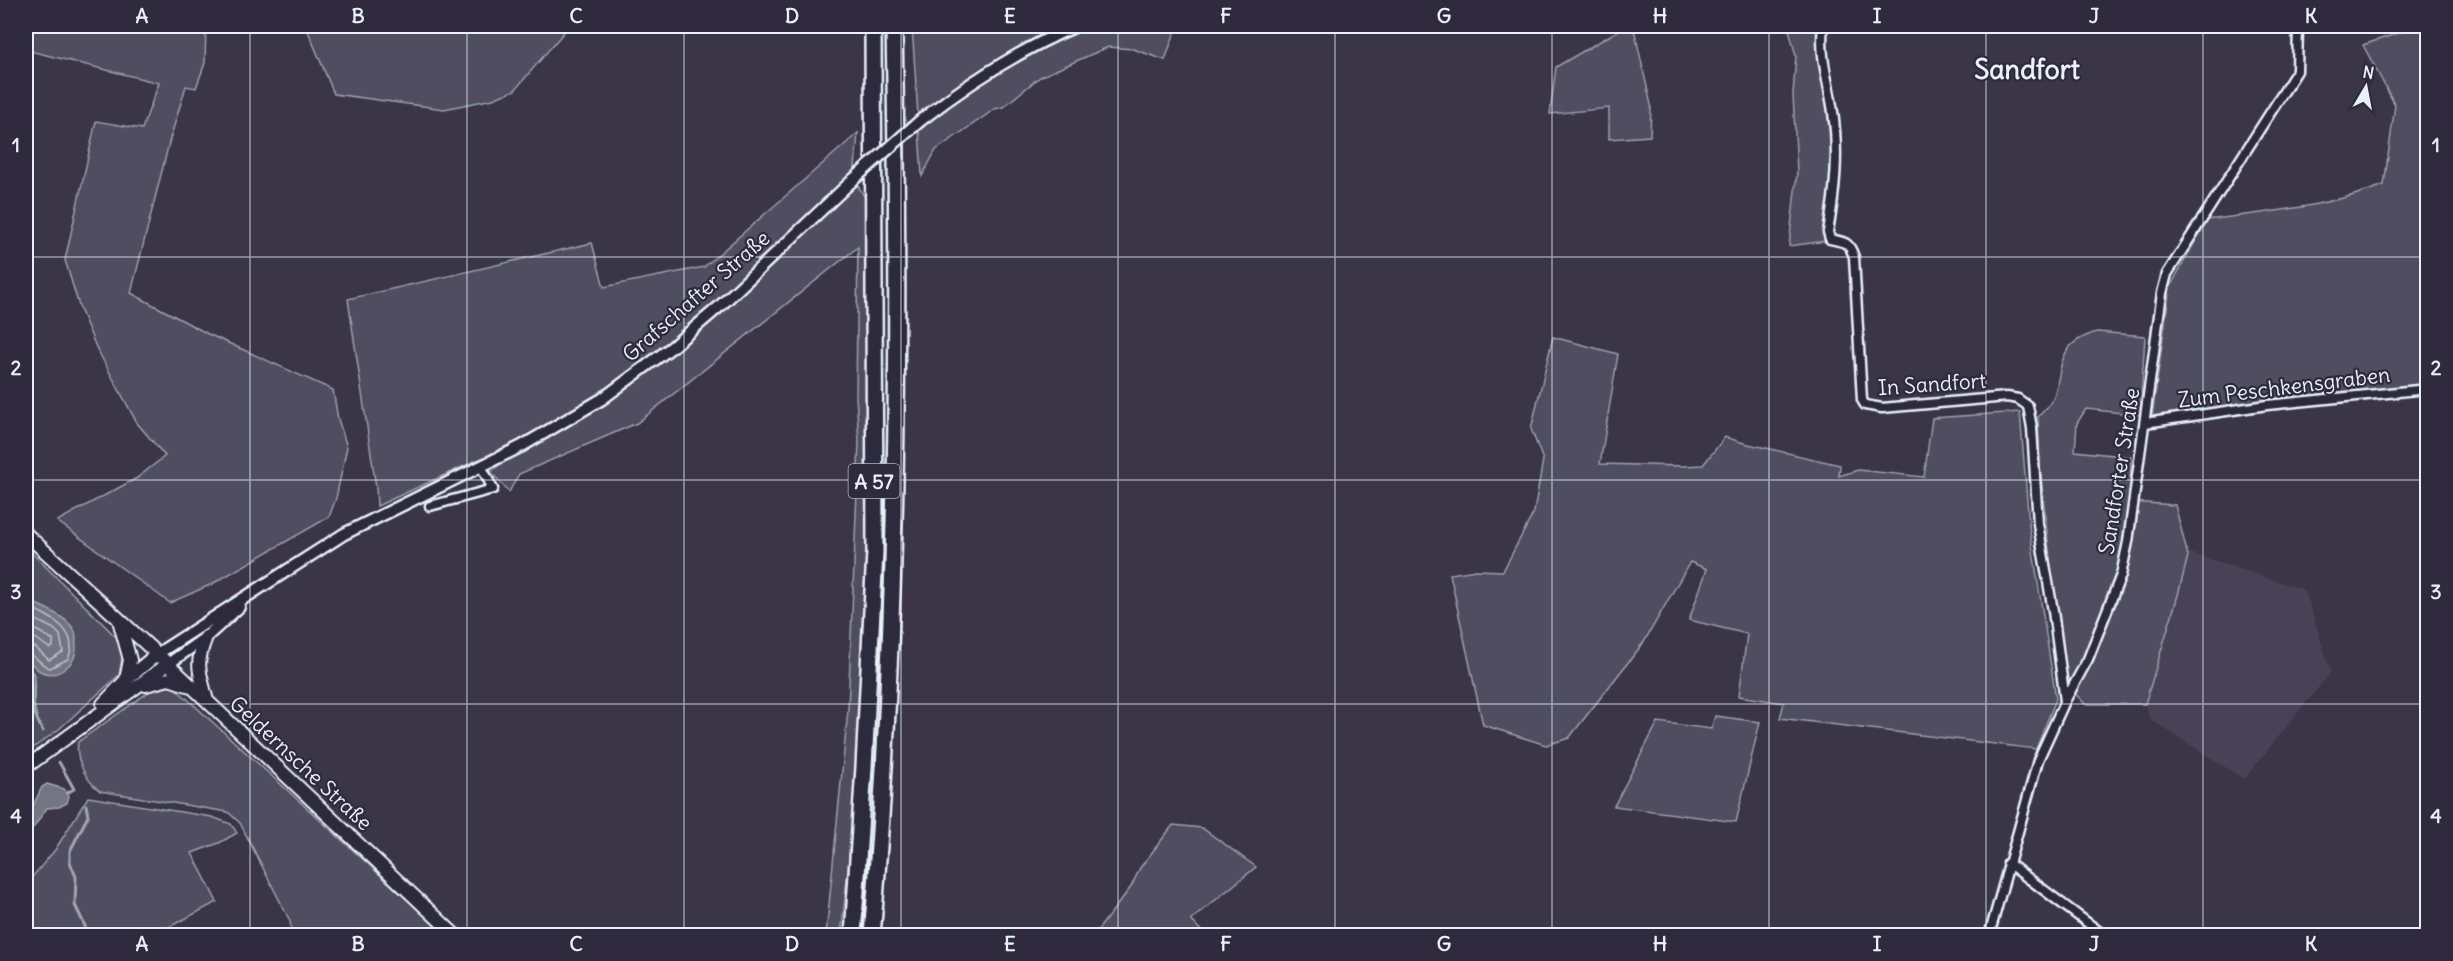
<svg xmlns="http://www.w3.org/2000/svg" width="2453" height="961" font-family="Delius,sans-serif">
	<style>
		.built { fill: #464354 }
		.green { fill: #504e5f; stroke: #9ca0ac; stroke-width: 1.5 }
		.water { fill: #737482; stroke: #a2a6b1; stroke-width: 1.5 }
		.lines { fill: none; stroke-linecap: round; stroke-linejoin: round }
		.shore { stroke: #b9bfc9; stroke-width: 1.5 }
		.stream { stroke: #a2a6b1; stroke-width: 3 }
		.minor-casing { stroke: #e8f1f8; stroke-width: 13 }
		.tertiary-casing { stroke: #e8f1f8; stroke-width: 15 }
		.secondary-casing { stroke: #e8f1f8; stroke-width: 16 }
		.motorway-casing { stroke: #e8f1f8; stroke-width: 20 }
		.minor { stroke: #2f2a3d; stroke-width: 8 }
		.tertiary { stroke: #2f2a3d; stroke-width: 10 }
		.secondary { stroke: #2f2a3d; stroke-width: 12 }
		.motorway { stroke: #2f2a3d; stroke-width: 15 }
		.tertiary-bridge-casing { stroke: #e8f1f8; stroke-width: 15; stroke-linecap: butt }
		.tertiary-bridge { stroke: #2f2a3d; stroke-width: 10 }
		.grid { fill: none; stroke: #e8f1f8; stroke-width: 1.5; stroke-opacity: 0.55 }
		.labels { text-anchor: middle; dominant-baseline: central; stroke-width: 4.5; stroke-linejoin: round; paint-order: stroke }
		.shield { fill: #2f2a3d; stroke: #b0b5c0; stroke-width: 1.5 }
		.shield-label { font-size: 20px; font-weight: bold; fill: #e8f1f8 }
		.street-label { font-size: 21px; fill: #e8f1f8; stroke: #2f2a3d }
		.district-label { font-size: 27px; font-weight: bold; fill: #e8f1f8; stroke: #2f2a3d }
		.neatline { fill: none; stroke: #e8f1f8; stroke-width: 2 }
		.grid-label { font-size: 20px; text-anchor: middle; font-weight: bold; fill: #e8f1f8 }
	</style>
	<rect width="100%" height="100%" fill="#3a3648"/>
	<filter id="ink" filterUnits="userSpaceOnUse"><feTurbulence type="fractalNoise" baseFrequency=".0167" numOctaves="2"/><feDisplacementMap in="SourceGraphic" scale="12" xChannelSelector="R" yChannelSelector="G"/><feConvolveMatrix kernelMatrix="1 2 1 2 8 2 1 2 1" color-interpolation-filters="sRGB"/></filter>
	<g filter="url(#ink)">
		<path class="built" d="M2187,552L2305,590L2331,672L2244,779L2151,720L2145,704L2178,595Z"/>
		<path class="green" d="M26,26H206L205,63L196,88L186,86L170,139L131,293L208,334L333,390L338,419L347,447L336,498L329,517L212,584L170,603L57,521L137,478L165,456L137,423L96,347L80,309L65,260L96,121L142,129L159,83L26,50Z
			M306,26H443L451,28L462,26H569L515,90L493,99L444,109L334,94Z
			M912,26H1177L1165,60L1133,49L1108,47L1040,77L1003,107L995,109L936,150L922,176Z
			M1626,26H1630L1635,33L1651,105L1650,136L1609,139V108L1550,114L1556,67Z
			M1788,26H1819C1814,70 1833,114 1833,158C1834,169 1834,180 1832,191C1830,207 1824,224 1826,241L1789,246L1797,172L1793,94L1796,56Z
			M2419,26H2427V385L2152,417L2170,287L2207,220C2266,212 2328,207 2384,185L2395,105L2363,45Z
			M858,133L854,179L873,211L877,390L866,549L859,766L841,935H826L848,710L859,441L856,396L858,247L637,423L519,474L509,492L491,472L520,447L477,460L377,506L376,487L348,299L592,243L604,287L704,267Z
			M2097,332L2145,336L2140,415L2086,409L2077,423L2075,451L2131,457L2130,502L2175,505L2188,556L2178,595L2145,704H2085L2068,686L2061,662L2040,467L2038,417C2044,410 2053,403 2055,394C2063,361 2059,343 2097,332Z
			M1553,337L1618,354L1600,464L1684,466L1703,465L1725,437L1744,443L1840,465L1839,476L1858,470L1924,477L1932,418L2020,412L2029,525L2056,699L2036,749L1780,718L1784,703L1739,696L1747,634L1689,620L1707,569L1690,562L1644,642L1569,738L1546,745L1483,725L1450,574L1476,570L1503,571L1534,512L1543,460L1531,429Z
			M26,547L117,638L122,656L119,675L58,730L26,753Z
			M160,684L173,686L446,935H292L290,921L240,823L228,812L100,791C86,780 75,761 78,742Z
			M1715,716L1760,722L1736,822L1614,806L1658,722L1711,729Z
			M88,797L212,817L231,824L237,833L219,843L192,853L217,902L154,935H26V880L28,882L55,850Z
			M1173,825L1202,828L1256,867L1191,920L1205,935H1094L1131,887L1140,868Z"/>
		<path class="water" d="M26,600C39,605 70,618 75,632C77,636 75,642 76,646C77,663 59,679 42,672C35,669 30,662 26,656Z
			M47,784L64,789L69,796L67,803L59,807L47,808L34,827L26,830V810L32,808L42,787Z"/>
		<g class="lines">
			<path class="shore" d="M26,606C48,615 81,630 68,659L50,668C40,665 35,654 26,653
				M26,615L54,629L60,635L63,652L49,660L35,647L26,645
				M26,624L53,640V647L49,648L37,639L26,636"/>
			<path class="stream" d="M26,667L34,675C34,699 30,710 43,731
				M26,702L33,715
				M59,762L74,789L67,793
				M86,936L85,926L75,905L76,877L70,862V851L88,816L86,805"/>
			<defs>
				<path id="minor" d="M1823,26C1819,56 1829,83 1833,112C1839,153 1835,192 1828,232L1830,239C1845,242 1849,242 1854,257L1862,400L1865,405L1882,408L2007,397L2018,399L2028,406L2032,428L2038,524L2053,611L2065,701
					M2145,423L2267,405L2428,389
					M430,506L493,489L481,466
					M2008,863L2105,936
					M1989,936L2038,760L2065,701L2088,659L2121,575L2128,542L2162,293L2167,274L2297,71L2298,26"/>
				<path id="tertiary" d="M921,120C970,82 1019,50 1076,26
					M157,654L344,534L522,446L602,399L672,347L720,306L854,179
					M168,664L206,637L239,607"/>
				<path id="secondary" d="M26,534L168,664L456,936
					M119,620L130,660L126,680
					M206,637C194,667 200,671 207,701
					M146,685L169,679L187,685
					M103,704L126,680L157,654
					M26,767L168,664"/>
				<path id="motorway" d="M853,936L864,767L875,552L873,26
					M872,936C898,633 900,329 894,26"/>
			</defs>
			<use href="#minor" class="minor-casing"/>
			<use href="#tertiary" class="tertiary-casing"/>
			<use href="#secondary" class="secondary-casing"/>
			<use href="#motorway" class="motorway-casing"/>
			<use href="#minor" class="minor"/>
			<use href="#tertiary" class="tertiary"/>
			<use href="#secondary" class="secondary"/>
			<use href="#motorway" class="motorway"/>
			<defs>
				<path id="tertiary-bridge" d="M854,179L921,120"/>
			</defs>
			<use href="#tertiary-bridge" class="tertiary-bridge-casing"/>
			<use href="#tertiary-bridge" class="tertiary-bridge"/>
		</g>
	</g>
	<path class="grid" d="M250,26V936M467,26V936M684,26V936M901,26V936M1118,26V936M1335,26V936M1552,26V936M1769,26V936M1986,26V936M2203,26V936M26,257H2428M26,480H2428M26,704H2428"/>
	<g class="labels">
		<rect class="shield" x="848.5" y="464" width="51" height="34" rx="4.5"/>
		<g class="shield-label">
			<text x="874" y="481">A 57</text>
		</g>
		<g class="street-label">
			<text transform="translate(696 296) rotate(-41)">Grafschafter Straße</text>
			<text transform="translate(1932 384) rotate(-4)">In Sandfort</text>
			<text transform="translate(2284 387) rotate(-7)">Zum Peschkensgraben</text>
			<text transform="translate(2119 471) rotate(-81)">Sandforter Straße</text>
			<text transform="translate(301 763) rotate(43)">Geldernsche Straße</text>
		</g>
		<g class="district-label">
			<text x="2027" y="69">Sandfort</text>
		</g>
	</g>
	<rect width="2453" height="961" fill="none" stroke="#2f2a3d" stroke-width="66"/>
	<g transform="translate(2366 87) rotate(10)" stroke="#2f2a3d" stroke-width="4.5" paint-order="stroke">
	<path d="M0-4.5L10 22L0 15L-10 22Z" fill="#e8f1f8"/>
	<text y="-9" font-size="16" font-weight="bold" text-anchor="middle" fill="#e8f1f8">N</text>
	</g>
	<rect x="33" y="33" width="2387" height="895" class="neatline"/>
	<g class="grid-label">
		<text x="142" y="23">A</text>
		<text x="358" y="23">B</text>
		<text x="576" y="23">C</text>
		<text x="792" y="23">D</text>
		<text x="1010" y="23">E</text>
		<text x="1226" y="23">F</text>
		<text x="1444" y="23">G</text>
		<text x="1660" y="23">H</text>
		<text x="1877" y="23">I</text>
		<text x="2094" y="23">J</text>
		<text x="2311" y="23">K</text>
		<text x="16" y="152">1</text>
		<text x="2436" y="152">1</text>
		<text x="16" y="375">2</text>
		<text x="2436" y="375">2</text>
		<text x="16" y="599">3</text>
		<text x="2436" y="599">3</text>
		<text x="16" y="823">4</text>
		<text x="2436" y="823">4</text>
		<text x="142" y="951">A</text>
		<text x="358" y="951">B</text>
		<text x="576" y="951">C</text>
		<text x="792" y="951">D</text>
		<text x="1010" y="951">E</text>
		<text x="1226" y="951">F</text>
		<text x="1444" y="951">G</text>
		<text x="1660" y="951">H</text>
		<text x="1877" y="951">I</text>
		<text x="2094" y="951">J</text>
		<text x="2311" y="951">K</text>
	</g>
</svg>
